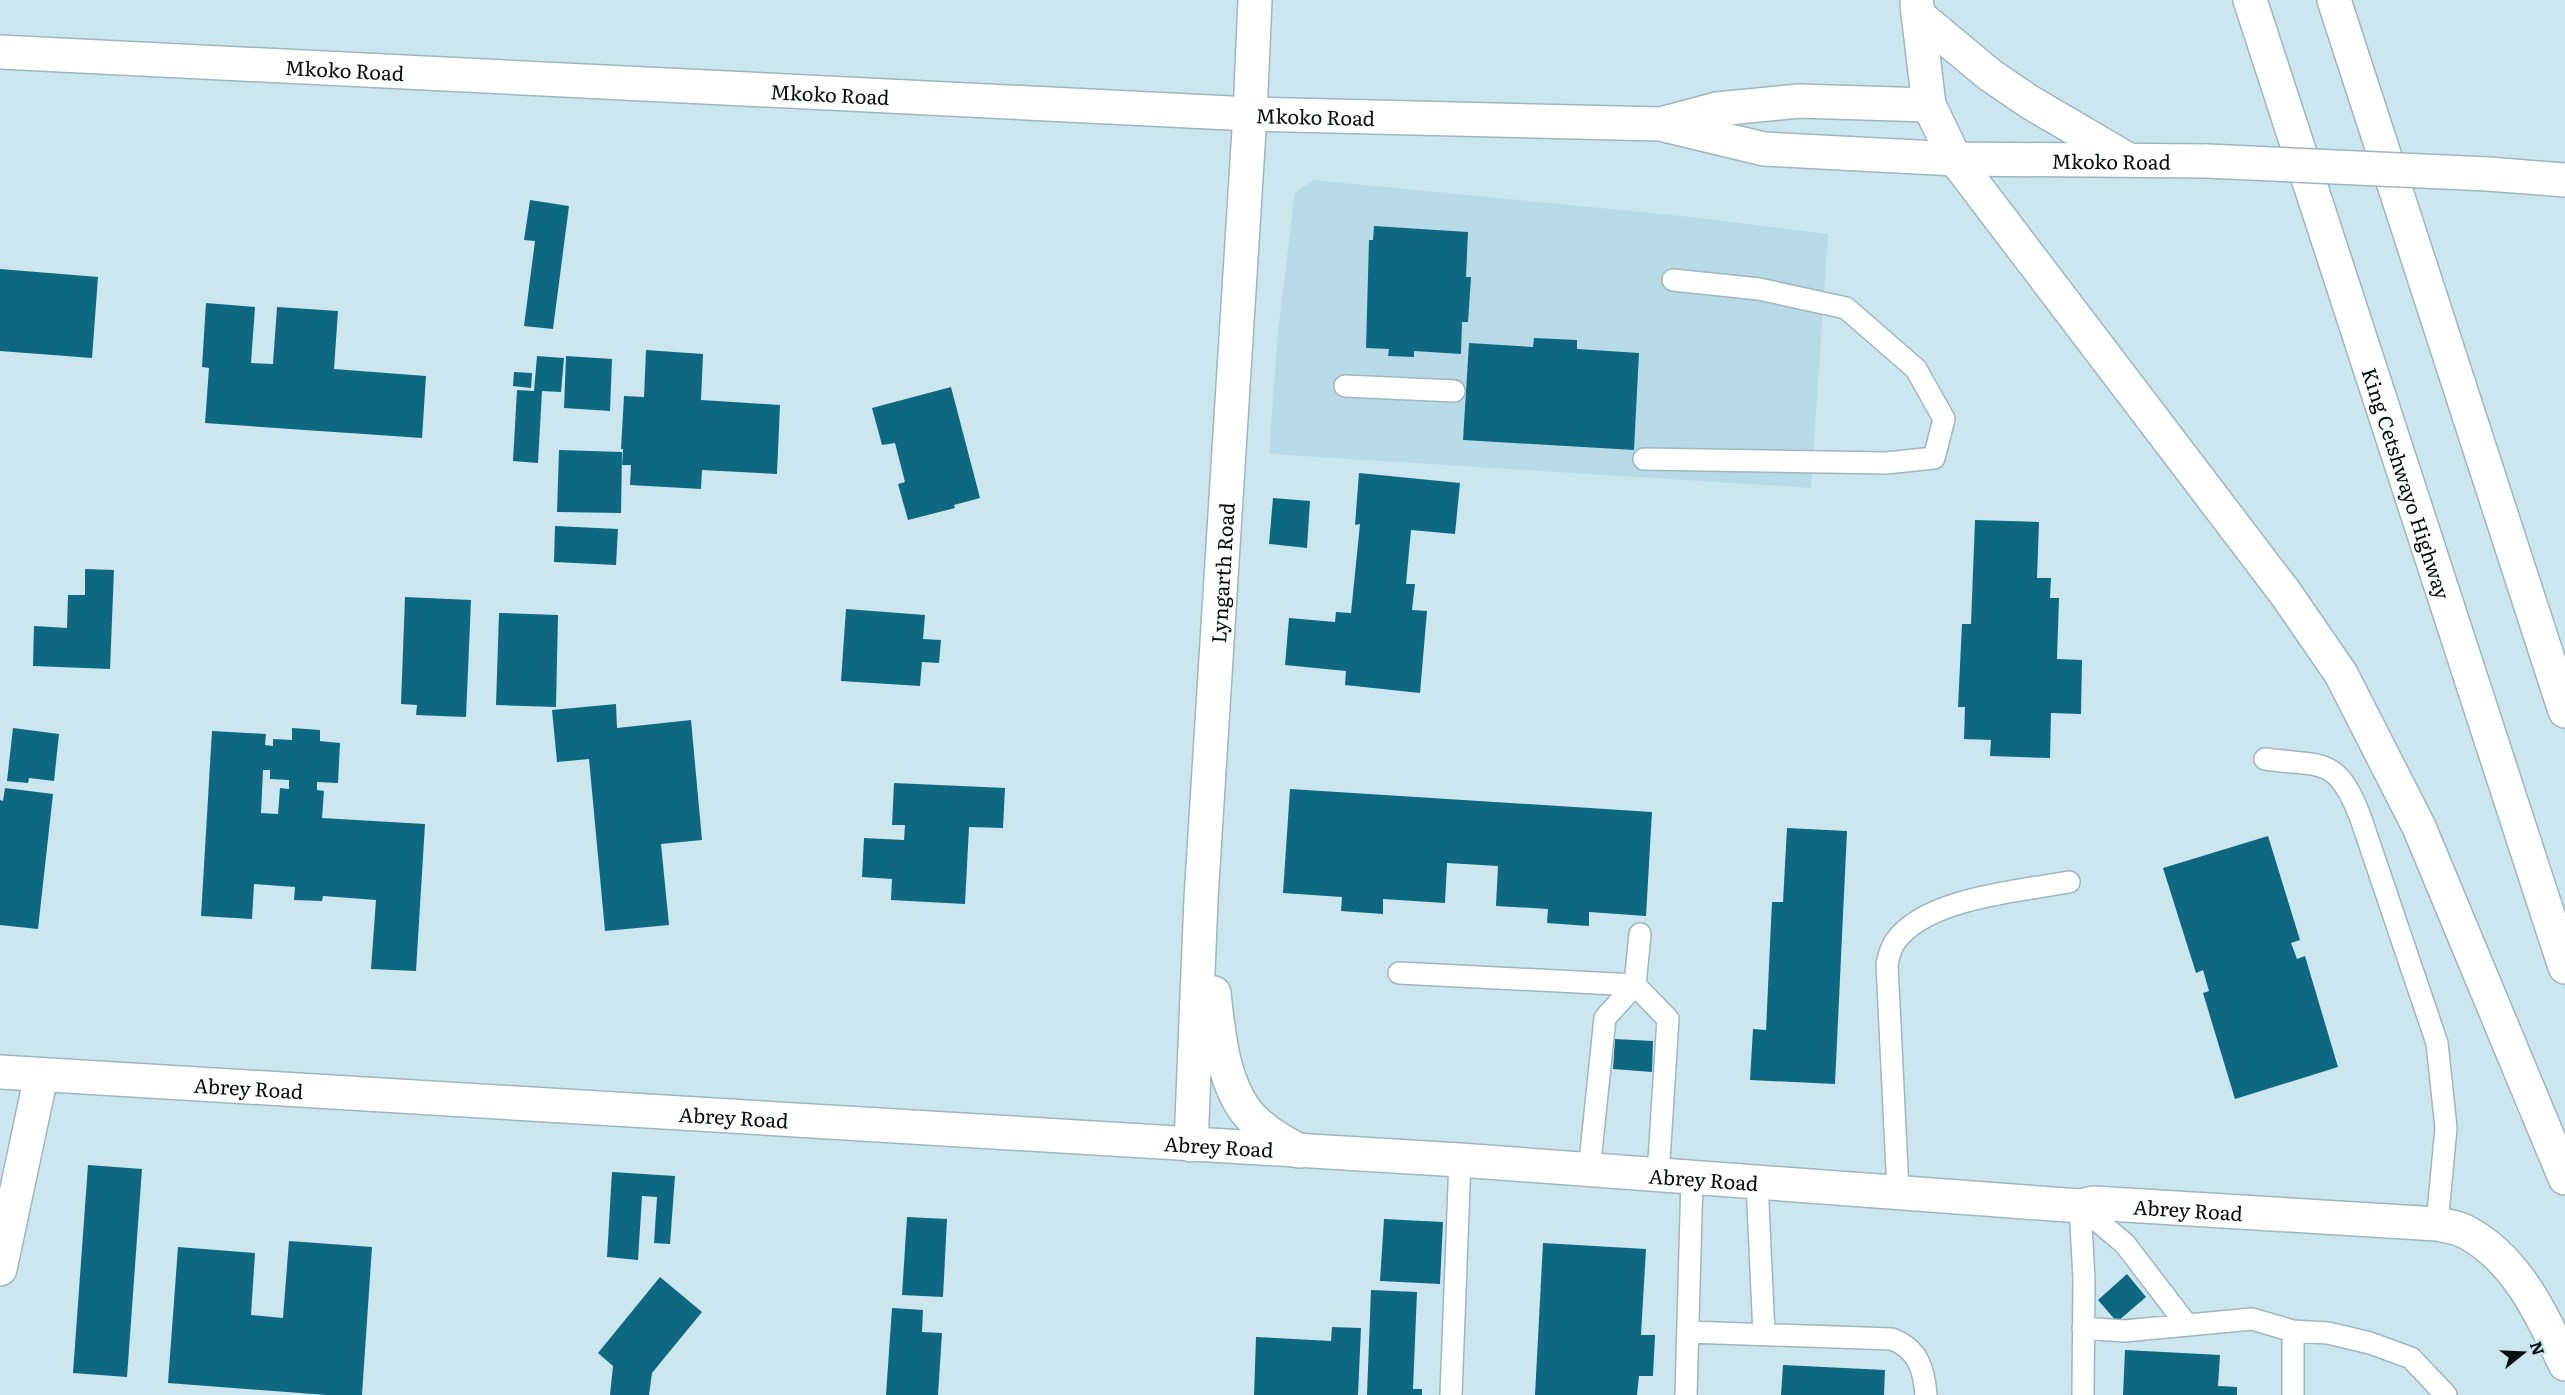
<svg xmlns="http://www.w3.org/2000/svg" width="2565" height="1395" font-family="Literata,serif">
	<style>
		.built { fill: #b8dae7 }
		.building { fill: #0e6881; fill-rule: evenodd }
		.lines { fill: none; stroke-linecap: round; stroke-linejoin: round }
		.lane-casing { stroke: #9eb6c0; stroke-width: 24 }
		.street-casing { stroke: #9eb6c0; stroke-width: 36 }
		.highway-casing { stroke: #9eb6c0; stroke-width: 36 }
		.lane { stroke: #fff; stroke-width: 21 }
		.street { stroke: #fff; stroke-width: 33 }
		.highway { stroke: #fff; stroke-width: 33 }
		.street-bridge-casing { stroke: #9eb6c0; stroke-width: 36; stroke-linecap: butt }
		.street-bridge { stroke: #fff; stroke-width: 33 }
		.labels { text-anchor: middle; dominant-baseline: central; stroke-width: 4.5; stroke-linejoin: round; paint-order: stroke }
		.street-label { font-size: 20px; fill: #050e11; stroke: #cce6ef }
	</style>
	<rect width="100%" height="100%" fill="#cce6ef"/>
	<path class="built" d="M1314,180L1692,217L1828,234L1811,488L1269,454L1278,331L1295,192Z"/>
	<path class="building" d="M530,200L569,206L553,329L524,326L535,241L524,240Z
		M1374,226L1468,232L1466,277H1471L1468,322H1462L1461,354L1414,351V357L1388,356L1389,349L1366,348L1369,240H1373Z
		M0,269L98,277L92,358L0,351Z
		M206,303L255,307L251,363L273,364L277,307L338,311L334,369L426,376L422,438L205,423L209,368L202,367Z
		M1534,338L1577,340V349L1639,353L1634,450L1463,440L1469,343L1533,347Z
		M646,350L703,354L701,400L780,405L777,474L702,470L701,489L630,485L631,465H622L623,449H621L624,396L644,397Z
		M537,356L564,358L561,392L542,391L538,463L513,461L517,390L534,391Z
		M566,356L612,359L610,411L564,408Z
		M514,372L532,373L531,388L513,386Z
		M951,387L980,498L954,505L955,508L908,520L898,484L905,482L895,443L882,445L872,408Z
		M559,450L622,452L621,513L557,512Z
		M1359,473L1460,483L1455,534L1411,530L1406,584H1415L1412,610L1427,611L1420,693L1345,685L1346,671L1285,665L1289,618L1335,622L1336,612L1351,613L1360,524L1355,525Z
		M1273,498L1310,501L1307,548L1269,544Z
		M1975,520L2039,522L2037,578H2051L2050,598H2059L2057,659L2082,660L2081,714L2051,713L2050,758L1990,756L1991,740L1964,739L1965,707H1958L1962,624H1971Z
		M555,526L618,529L616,565L554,562Z
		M85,569L114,570L110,669L33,666L34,626L67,628L68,595H85Z
		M405,597L471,600L466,717L416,715L417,705L401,704Z
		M846,609L925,615L923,639L941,640L939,663L922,662L920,686L841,681Z
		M499,613L558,615L556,707L496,705Z
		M616,704L617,728L691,720L702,840L661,844L669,925L605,931L589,759L557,762L552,710Z
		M13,728L59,734L54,781L29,778L28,783L7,781Z
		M292,728L320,730V741L340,743L338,783L317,782V790L324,791L322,818L425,824L416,971L371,969L376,900L323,896L322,901L294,900L295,887L254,884L252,919L201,916L212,731L266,734L265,745L273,746V739L292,740ZM263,770H270V779L289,780V789L280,788L278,814L261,813Z
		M894,783L1005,788L1003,828L969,827L965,904L891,900L892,879L862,877L864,838L904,840L905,825H892Z
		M5,788L53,794L38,929L0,925V800L3,801Z
		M1290,789L1652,812L1646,916L1589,912V926L1547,923L1548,909L1496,906L1498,866L1447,863L1445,903L1383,899V914L1341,911L1342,897L1283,893Z
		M1787,828L1847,831L1835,1084L1750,1080L1753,1029L1766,1030L1772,902H1783Z
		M2268,836L2300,940L2291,943L2297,959L2305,956L2338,1067L2235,1099L2203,993L2209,991L2203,970L2196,973L2163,868Z
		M1615,1039L1653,1041L1652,1072L1613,1069Z
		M88,1165L142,1169L127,1377L73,1373Z
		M612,1172L675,1176L670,1244L654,1243L657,1197L642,1196L638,1260L607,1257Z
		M907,1217L947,1219L943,1297L902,1295Z
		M1384,1219L1443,1222L1440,1284L1380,1281Z
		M289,1241L372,1247L362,1395H326L168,1383L178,1247L255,1253L251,1315L283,1318Z
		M1543,1243L1646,1249L1641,1335H1655L1653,1376H1639L1637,1395H1535Z
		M2127,1274L2146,1297L2117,1322L2098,1300Z
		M660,1277L702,1312L652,1373L649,1395H610L613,1366L598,1353Z
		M1371,1290L1417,1292L1413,1389H1422V1395H1367Z
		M892,1308L923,1310L922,1332L942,1333L938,1395H886Z
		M1332,1327L1361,1328L1358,1395H1254L1256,1337L1331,1341Z
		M2125,1350L2220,1355L2218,1386L2237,1387V1395H2123Z
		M1783,1365L1885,1370L1884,1395H1781Z"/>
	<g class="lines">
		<defs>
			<path id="lane" d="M1345,386L1454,391
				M1644,459L1886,463L1934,458L1944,419L1916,369L1846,308L1759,289L1673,280
				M2265,759C2324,767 2336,756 2360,816L2437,1043L2446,1128L2437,1224
				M1399,973L1635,985L1668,1019L1658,1176
				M1589,1171L1605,1018L1635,985L1640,934
				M1757,1182L1764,1334
				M1898,1191L1887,964C1889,956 1890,949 1895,942C1925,898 2020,891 2069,882
				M2080,1206L2084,1279L2083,1395
				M2080,1206L2125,1244L2187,1325
				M2083,1328L2124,1331L2252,1319L2293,1331L2328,1333L2370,1343L2411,1358L2446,1395
				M2293,1331V1395
				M1688,1332L1892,1339C1918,1349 1924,1369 1926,1395
				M1451,1395L1460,1160
				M1686,1395L1692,1178"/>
			<g id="street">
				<path d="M1917,5L1929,105L1955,159"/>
				<path d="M1919,16L1990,75L2028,101L2127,159"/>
				<path id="s1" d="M0,52L1250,114L1660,124L1764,149L1955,159L2207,161"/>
				<path d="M1665,123L1717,109L1799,101L1929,105"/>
				<path d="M2488,174L2565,180"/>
				<path d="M1214,993C1218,1031 1223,1086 1250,1116C1263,1131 1282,1141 1299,1151"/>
				<path id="s2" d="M0,1072L1460,1160C1667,1177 1874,1189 2080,1206L2093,1203L2437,1224C2446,1226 2456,1227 2464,1231C2516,1257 2542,1315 2565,1364"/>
				<path id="s3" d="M1191,1145L1201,899L1250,114L1255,0"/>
				<path d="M0,1269L41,1076"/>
			</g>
			<g id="highway">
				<path id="s4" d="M2250,0L2565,967"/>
				<path d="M2334,0L2565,711"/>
				<path d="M1955,159L2286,594L2341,674L2419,827L2565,1178"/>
			</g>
		</defs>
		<use href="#lane" class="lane-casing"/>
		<use href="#street" class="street-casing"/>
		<use href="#highway" class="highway-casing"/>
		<use href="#lane" class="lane"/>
		<use href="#street" class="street"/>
		<use href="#highway" class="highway"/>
		<defs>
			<path id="street-bridge" d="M2207,161L2488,174"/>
		</defs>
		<use href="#street-bridge" class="street-bridge-casing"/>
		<use href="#street-bridge" class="street-bridge"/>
	</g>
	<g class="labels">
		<g class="street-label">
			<text stroke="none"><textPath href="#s1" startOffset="345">Mkoko Road</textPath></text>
			<text stroke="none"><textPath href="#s1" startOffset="831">Mkoko Road</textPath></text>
			<text stroke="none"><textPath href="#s1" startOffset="1317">Mkoko Road</textPath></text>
			<text stroke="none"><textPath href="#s1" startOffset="2116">Mkoko Road</textPath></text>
			<text stroke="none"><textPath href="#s4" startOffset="508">King Cetshwayo Highway</textPath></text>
			<text stroke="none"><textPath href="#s3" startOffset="573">Lyngarth Road</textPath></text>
			<text stroke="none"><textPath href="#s2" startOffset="249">Abrey Road</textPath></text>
			<text stroke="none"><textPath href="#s2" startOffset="735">Abrey Road</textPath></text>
			<text stroke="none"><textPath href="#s2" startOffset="1221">Abrey Road</textPath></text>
			<text stroke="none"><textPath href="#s2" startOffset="1707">Abrey Road</textPath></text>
			<text stroke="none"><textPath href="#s2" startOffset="2193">Abrey Road</textPath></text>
		</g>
	</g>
	<g transform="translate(2523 1353) rotate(72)" stroke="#cce6ef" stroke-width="4.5" paint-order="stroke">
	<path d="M0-4.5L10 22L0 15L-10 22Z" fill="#050e11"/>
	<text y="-9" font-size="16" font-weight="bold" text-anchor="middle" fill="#050e11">N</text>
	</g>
</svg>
